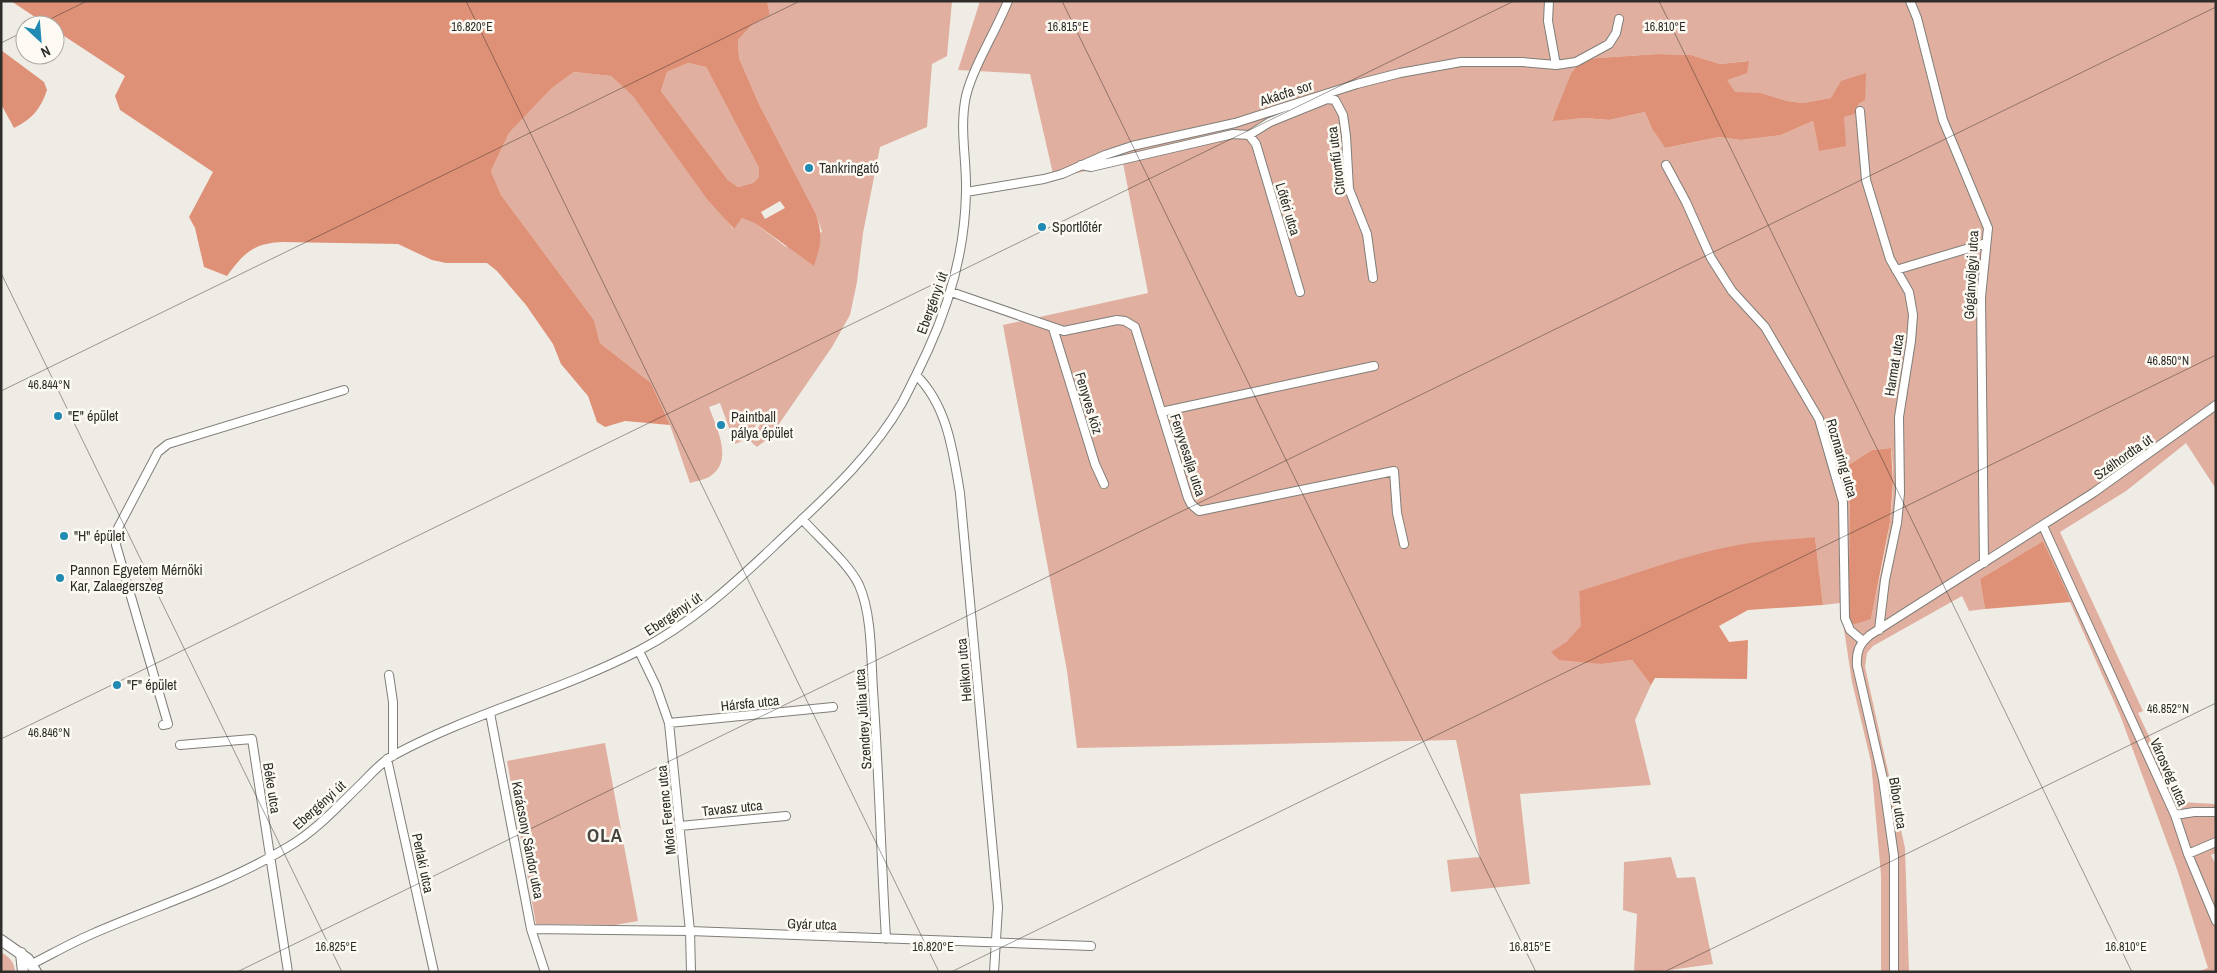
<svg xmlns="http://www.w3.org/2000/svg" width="2217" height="973" font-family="'Archivo Narrow',sans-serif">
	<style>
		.green { fill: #e0af9f; fill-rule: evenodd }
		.forest { fill: #df9177; fill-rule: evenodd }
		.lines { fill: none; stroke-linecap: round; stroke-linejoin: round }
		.street-casing { stroke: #807e78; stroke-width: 10 }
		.secondary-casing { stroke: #807e78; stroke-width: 12 }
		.street { stroke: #fff; stroke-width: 8 }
		.secondary { stroke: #fff; stroke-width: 10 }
		.ticks { fill: none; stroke: #2e2d2a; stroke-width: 1; stroke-opacity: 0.45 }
		.poi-dot { fill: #218ab2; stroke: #fcfaf2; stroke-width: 2 }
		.labels { text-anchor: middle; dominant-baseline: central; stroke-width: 5; stroke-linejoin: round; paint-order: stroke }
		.street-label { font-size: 14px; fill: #2e2d2a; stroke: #fcfaf2 }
		.poi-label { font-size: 14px; fill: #2e2d2a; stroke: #fcfaf2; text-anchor: start }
		.district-label { font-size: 19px; font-weight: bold; letter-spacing: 1px; fill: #46443e; stroke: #fcfaf2 }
		.ticks-label { font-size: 12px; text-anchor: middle; fill: #2e2d2a; stroke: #fcfaf2; stroke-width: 5; stroke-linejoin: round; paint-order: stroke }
	</style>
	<rect width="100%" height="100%" fill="#efece5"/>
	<path class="green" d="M767,1H952L947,56L932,64L927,127L880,147L863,233L857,282L850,315L832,347L770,437L757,447L750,441L760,425L757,423L749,438L735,444L720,403L709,407C716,427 735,462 709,477C703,480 696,481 690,483L670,425L651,383L600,343L594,320L501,195L491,171L509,133L552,88L574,72L611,76L634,96L733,229L742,218L756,224L786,247L822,232L816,214L759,104L739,58L738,40L753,24L770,15Z
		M980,1H2216V489L2186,443L2126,491L2060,532L2143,711L2138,713L2180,802L2216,804V853L2211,855L2216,865V972H2197L2208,968L2177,869L2120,715L2043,541L1980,579L1985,609L1969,611L1962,596L1873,646L1867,653L1865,667L1905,848L1909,972H1881V875L1871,762L1852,682L1840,603L1823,605L1815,537L1627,578L1579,591L1582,626L1566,642L1552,652L1602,664L1632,660L1651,685L1635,720L1651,785L1520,794L1530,884L1451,892L1447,860L1480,857L1456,740L1077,748L1067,671L1003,325L1148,293L1123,163L1054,178L1030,74L958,70ZM1658,54L1691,55L1720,64L1748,61L1726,80L1735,93H1761L1787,101L1803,103L1832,98L1842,81L1819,150L1813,121L1781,135L1741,140L1719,137L1665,148L1652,129L1645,112L1609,120L1584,118L1552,120L1582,59ZM1891,448C1899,505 1882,563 1871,619L1849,622L1850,508L1844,468L1872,450Z
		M688,63L706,67L759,168V177L753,183L738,187L728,180L661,91L667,72Z
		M605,743L638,921L615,925L536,924L507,761Z
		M1671,857L1677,878L1695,877L1713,964L1656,972H1634L1637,914L1623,910L1624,862Z
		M1,952C10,958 14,961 15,972H1Z"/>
	<path class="forest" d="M11,1H767L770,15L753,24L738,40L739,58L759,104L816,214C823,236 821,244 814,266L756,224L742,218L734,229L707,199L633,96L611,76L574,72L552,88L509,133L491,171L501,195L594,320L600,343L651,383L670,425L625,421L605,427L597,422L588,396L561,364L553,344L526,305L497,271L487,263H446L432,260L398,244L283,242C253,243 244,253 227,276L204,267L195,228L189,217L213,172L120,110L115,96L125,76L55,30V25H47ZM688,63L706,67L759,168V177L753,183L738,187L728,180L661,91L667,72ZM780,201L785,208L765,219L761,212Z
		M1,50L44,82L47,90C41,109 31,120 14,128L1,104Z
		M1658,54L1691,55L1720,64L1749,61L1747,73L1727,80L1735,92L1761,93L1787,101L1803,103L1831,98L1841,81L1866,73L1865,100L1858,104L1857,113L1844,117L1846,146L1819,151L1813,121L1781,135L1741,140L1719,137L1665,148L1652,129L1645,112L1609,120L1584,118L1552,121L1571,74L1582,59Z
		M1891,448L1893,482L1890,522L1871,619L1855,624L1848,622L1850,508L1844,468L1872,450Z
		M1815,537L1823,605L1748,610L1719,626L1729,642L1748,640L1747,679L1655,678L1651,685L1632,660L1602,664L1559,660L1551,652L1566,642L1581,626L1579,591C1632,576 1685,554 1738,545C1763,540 1790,540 1815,537Z
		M2043,541L2071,602L1985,609L1980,579Z"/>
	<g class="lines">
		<defs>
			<path id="street" d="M1549,1L1548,21L1556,65
				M1910,1L1917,18L1943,120L1988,228L1981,297L1984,563
				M1860,111L1866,180L1890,259L1909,292L1913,315L1911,341L1899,417L1900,493L1897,523L1885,580L1879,630
				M1249,135L1256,144L1300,292
				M1081,165L1091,167L1233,134L1249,135L1270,122L1327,99L1335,100L1343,115L1346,136L1349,189L1367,234L1373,278
				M1666,165L1686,202L1711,258L1732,291L1765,327L1819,419L1843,502L1845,618L1850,630L1863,641
				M966,192L1044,179L1062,174L1105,155L1132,146L1235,123L1357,84L1400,73L1461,62H1522L1556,65L1576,62L1609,44L1616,33L1619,19
				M1896,270L1986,243
				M951,292L1064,331L1117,320L1125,321L1135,327L1188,498L1191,504L1199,511L1394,471L1397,513L1404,544
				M1053,328L1095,464L1104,484
				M916,375C947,405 953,451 960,493L998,907L994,972
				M1161,412L1374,366
				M802,519C818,537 849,564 859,585C872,614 871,658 873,690C879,773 881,856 886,939
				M2043,526L2175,815L2188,854L2216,921
				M639,651L656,686L669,723L690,931L691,972
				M389,675L393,702V756
				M490,713L531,929L545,972
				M669,723L833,707
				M163,725L168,724L116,545L118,528L158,452L168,444L344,390
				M180,745L252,739L288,972
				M387,759L434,972
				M2175,815L2194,812H2216
				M680,826L786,816
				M2188,854L2216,842
				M531,929L690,931L1091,946
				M32,964C52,954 71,943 92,934C158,905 225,885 288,847C316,831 338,806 361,784C371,774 381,762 394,755C472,713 561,691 640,650C690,624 733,585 774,546C820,502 870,459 902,403C911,386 920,367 928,350C951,300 965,248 966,192C967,160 959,129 966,96C973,67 996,31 1008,1
				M1894,972V856L1883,779L1857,666C1856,652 1859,644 1870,635L2093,493L2216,405"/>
			<path id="secondary" d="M1,940L28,959L36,972
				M21,953L23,972"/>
		</defs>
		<use href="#street" class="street-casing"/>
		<use href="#secondary" class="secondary-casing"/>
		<use href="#street" class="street"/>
		<use href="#secondary" class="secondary"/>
	</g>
	<path class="ticks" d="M466,1L939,972M1062,1L1536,972M1659,1L2132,972M38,25L87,1M1,43L25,31M1,273L342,972M1,391L800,1M1,739L1514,1M237,972L2216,7M951,972L2216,355M1664,972L2216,703"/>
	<g class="poi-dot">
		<circle cx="809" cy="168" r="5"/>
		<circle cx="1042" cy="227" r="5"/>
		<circle cx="58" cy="416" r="5"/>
		<circle cx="721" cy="425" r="5"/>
		<circle cx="64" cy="536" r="5"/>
		<circle cx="60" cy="578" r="5"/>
		<circle cx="117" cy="685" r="5"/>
	</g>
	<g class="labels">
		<g class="street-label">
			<text transform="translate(1286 93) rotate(-18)">Akácfa sor</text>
			<text transform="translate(1336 161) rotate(-97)">Citromfű utca</text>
			<text transform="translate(1288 209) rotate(73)">Lőtéri utca</text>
			<text transform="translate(1971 275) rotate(-87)">Gógánvölgyi utca</text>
			<text transform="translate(932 303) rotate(-70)">Ebergényi út</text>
			<text transform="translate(1894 365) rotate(-81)">Harmat utca</text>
			<text transform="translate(1089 403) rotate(73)">Fenyves köz</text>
			<text transform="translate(1188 455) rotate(72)">Fenyvesalja utca</text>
			<text transform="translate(2123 457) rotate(-35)">Szélhordta út</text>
			<text transform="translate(1842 458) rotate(74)">Rozmaring utca</text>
			<text transform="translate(673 614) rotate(-34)">Ebergényi út</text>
			<text transform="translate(964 670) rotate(-95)">Helikon utca</text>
			<text transform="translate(750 703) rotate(-6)">Hársfa utca</text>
			<text transform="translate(863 719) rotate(-94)">Szendrey Júlia utca</text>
			<text transform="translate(2169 772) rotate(66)">Városvég utca</text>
			<text transform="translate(272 788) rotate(81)">Béke utca</text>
			<text transform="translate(1898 803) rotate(81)">Bíbor utca</text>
			<text transform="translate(319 805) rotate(-42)">Ebergényi út</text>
			<text transform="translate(732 808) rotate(-6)">Tavasz utca</text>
			<text transform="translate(666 810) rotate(-96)">Móra Ferenc utca</text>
			<text transform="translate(528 840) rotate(79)">Karácsony Sándor utca</text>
			<text transform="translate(423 863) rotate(78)">Perlaki utca</text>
			<text transform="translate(812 924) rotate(2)">Gyár utca</text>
		</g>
		<g class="poi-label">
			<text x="819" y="168">Tankringató</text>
			<text x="1052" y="227">Sportlőtér</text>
			<text x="68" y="416">"E" épület</text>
			<text x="731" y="417">Paintball<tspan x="731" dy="16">pálya épület</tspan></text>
			<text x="74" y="536">"H" épület</text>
			<text x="70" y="570">Pannon Egyetem Mérnöki<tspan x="70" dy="16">Kar, Zalaegerszeg</tspan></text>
			<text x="127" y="685">"F" épület</text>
		</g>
		<g class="district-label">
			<text x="605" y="835">OLA</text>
		</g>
	</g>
	<g class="ticks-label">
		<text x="472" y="31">16.820°E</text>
		<text x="1068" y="31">16.815°E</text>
		<text x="1665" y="31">16.810°E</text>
		<text x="2168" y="365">46.850°N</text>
		<text x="49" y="389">46.844°N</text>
		<text x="2168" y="713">46.852°N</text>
		<text x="49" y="737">46.846°N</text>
		<text x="336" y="951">16.825°E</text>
		<text x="933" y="951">16.820°E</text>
		<text x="1530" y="951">16.815°E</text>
		<text x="2126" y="951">16.810°E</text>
	</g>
	<rect width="2217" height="973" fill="none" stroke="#2e2d2a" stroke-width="5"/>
	<g transform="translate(40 40) rotate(154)"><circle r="24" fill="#fcfaf2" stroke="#aaa8a2"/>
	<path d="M0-4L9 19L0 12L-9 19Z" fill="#218ab2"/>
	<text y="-8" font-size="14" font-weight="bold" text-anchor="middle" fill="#2e2d2a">N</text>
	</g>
</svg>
